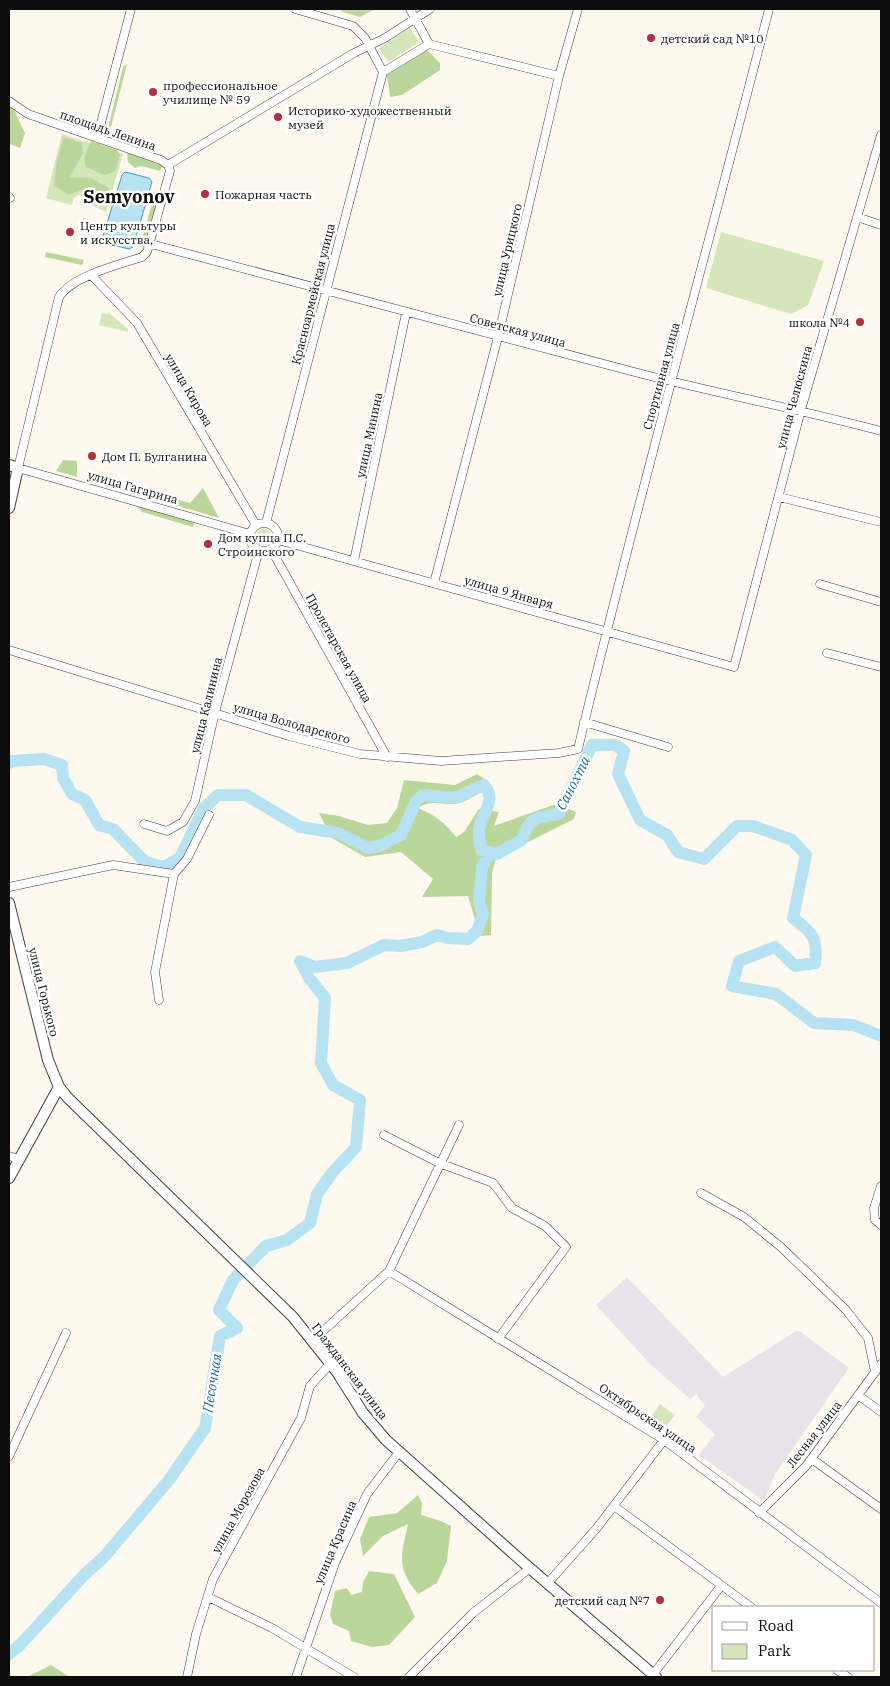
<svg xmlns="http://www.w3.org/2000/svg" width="890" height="1686" font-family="'IBM Plex Serif',serif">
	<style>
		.industrial { fill: #e9e2eb }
		.green { fill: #d5e6ba }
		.forest { fill: #bbd69a }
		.water { fill: #b6e2f2; stroke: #419dc5 }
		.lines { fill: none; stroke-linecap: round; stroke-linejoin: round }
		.river { stroke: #b6e2f2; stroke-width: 12 }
		.minor-casing { stroke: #404040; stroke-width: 9 }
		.tertiary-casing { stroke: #404040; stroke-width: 12 }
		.minor { stroke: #fff; stroke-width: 8 }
		.tertiary { stroke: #fff; stroke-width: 10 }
		.poi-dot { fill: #b42e42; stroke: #fff; stroke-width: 2 }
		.labels { text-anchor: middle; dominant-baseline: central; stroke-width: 5; stroke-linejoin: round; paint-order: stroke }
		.poi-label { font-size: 12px; fill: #0d0d0d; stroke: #fff; text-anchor: start }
		.street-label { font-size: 12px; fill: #0d0d0d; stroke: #fff }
		.water-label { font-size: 14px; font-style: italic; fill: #1e6e97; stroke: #fff }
		.district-label { font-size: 18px; font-weight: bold; fill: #0d0d0d; stroke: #fff }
	</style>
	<rect width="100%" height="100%" fill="#fef9ee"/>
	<path class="industrial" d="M627,1277L723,1377L798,1330L849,1368L775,1474L764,1501L699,1455L715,1434L696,1417L705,1406L696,1394L690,1399L650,1364L596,1305Z"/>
	<path class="green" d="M410,28L419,42L388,62L379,48Z
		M62,134L123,154L106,212L91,205L90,200L79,195L74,198L72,205L46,198Z
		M721,232L824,261L808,305L791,314L706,288Z
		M108,312L128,329V332L99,325L102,313L107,314Z
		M256 537a8 8 0 1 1 16 0a8 8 0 1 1-16 0Z
		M660,1404L675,1415L662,1432L648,1422Z"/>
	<path class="forest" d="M343,9H375L360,17L340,11Z
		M427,50L440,63V70L402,95L390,97L387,75Z
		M127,64L111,127L108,128L123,67Z
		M9,99C16,111 18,121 25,133L20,148L10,144Z
		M64,137L82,143L83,153L70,177L91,178L109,188L105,202L80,190L69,195L54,186L57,160Z
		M91,141L117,150L120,155L115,171L105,175L86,167L84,158Z
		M127,152L163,166L160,171L141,166L135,168L128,162Z
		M155,193L159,194L144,247L140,246Z
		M46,252L84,260L82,265L45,257Z
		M63,460L77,461V477L56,471Z
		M203,488L219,518L155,499L160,495L190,503Z
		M136,505L195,521L193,527L142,512Z
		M477,774L489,782C482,791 468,802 456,804C441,805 431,799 418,808C435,815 445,823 456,837L464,832L479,809L499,812L494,826L556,804L576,812L574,819L496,858L492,873L491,935L480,936L468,896L422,897L433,879L401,852L365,857L332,838L319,813L339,816L368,825L387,823L397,808L404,780L455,785Z
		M418,1495L422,1503L421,1515L441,1521L451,1526L447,1561L437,1583L418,1594C396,1567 401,1556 408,1524L383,1536L363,1556L360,1539L369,1517L397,1513Z
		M369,1571L394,1574L415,1617L389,1645L372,1647L351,1641L349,1631L333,1624L330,1615L335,1591L347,1588L351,1595L362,1592L363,1582Z
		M51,1665L70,1677H27Z"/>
	<path class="water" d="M125,172L149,178L152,182L133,247L129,249L104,243L102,239L122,175Z"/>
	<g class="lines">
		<path class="river" d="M9,763L12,761L44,759L62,765L63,778L72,794L85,800L99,825L113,829L145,862L164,867L180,858L204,808L218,795H246L300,827L338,833L368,848L380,846L401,835L416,801L423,795L455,798L484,785C498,800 481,813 479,830C479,837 480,844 481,850L497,854L522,840C530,816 536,818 559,814L592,745H615L624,751L618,774L640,820L667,835L678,852L704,859L737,826H753L792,840L806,855L793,918C813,933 818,938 815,963L795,966L775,947L739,961L732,986L776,994L814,1023L853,1025L881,1036
			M9,1654L20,1645L84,1575L104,1557L169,1480L205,1428L220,1336L237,1328L219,1310L233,1280L266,1246L287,1240L310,1223L317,1194L332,1173L356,1147L360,1100L333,1085L321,1063L325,998L309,978L300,961L315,967L347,963L384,945L400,946L422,942L437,935L448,938L468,939L477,931L483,914L479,902L482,866L491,852"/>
		<defs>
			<path id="minor" d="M295,9L353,26L365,38L383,72
				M410,9L429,44
				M429,44L559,76
				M383,72L429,44
				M9,101L28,114L161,160L168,165L170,171L147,252L142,257C118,265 72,276 59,297L18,468L250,534
				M97,138L131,9
				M168,165L354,53L385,38L430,9
				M9,197L10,198
				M857,217L881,225
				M151,244C315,286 478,332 642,374C721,394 802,410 881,431
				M91,275L137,323L256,525
				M779,497L881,522
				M250 537a14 14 0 1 1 28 0a14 14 0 1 1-28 0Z
				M266,523L383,72
				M278,540L734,667L801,410L881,135
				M271,549L387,757
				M354,561L406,313
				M434,583L498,337L559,76L578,9
				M820,584L881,602
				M9,650L289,736L360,754L441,761L559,753L578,749C637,501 706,256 769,9
				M827,653L881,667
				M584,722L668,747
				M144,824L167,831L183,822L195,801L215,712L259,550
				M9,887L113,865L174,874
				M159,1000L155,972L174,874L187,859L209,815
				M384,1135L439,1163L493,1183L512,1208L545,1226L566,1247L498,1339
				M9,1156L19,1159
				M881,1186L874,1208L875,1220L881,1225
				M701,1193L744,1217L781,1247L846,1310L868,1338L875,1372
				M389,1271L664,1440L881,1603
				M312,1341L389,1271L459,1125
				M858,1395L881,1412
				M9,1456L66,1333
				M812,1459L881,1509
				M614,1506L751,1607
				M759,1513L806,1466L881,1364
				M547,1584L596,1529L664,1440
				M208,1597L272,1628L354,1677
				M837,1670L848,1677
				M187,1677L196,1634L213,1579L301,1418L310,1386L330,1364
				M296,1677L335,1563L367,1494L399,1452
				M409,1677L473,1613L530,1568
				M651,1677L721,1586"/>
			<path id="tertiary" d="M9,465L18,468L9,508
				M9,903L48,1060L59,1087L68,1098L293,1317L337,1372L363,1413L386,1440L525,1564L656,1677
				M9,1178L59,1087"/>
		</defs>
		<use href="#minor" class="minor-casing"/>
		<use href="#tertiary" class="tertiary-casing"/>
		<use href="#minor" class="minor"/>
		<use href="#tertiary" class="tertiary"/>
	</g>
	<g class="poi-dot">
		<circle cx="651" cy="38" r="5"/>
		<circle cx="153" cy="92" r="5"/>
		<circle cx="278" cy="117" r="5"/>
		<circle cx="205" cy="194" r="5"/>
		<circle cx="70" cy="232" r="5"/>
		<circle cx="860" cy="322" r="5"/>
		<circle cx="92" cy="456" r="5"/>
		<circle cx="208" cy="544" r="5"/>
		<circle cx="660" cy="1600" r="5"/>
	</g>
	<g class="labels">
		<g class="poi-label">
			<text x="661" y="38">детский сад №10</text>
			<text x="163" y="85">профессиональное<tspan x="163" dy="14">училище № 59</tspan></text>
			<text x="288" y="110">Историко-художественный<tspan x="288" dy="14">музей</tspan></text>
			<text x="215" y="194">Пожарная часть</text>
			<text x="80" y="225">Центр культуры<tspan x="80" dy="14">и искусства,</tspan></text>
			<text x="850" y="322" text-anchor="end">школа №4</text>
			<text x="102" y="456">Дом П. Булганина</text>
			<text x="218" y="537">Дом купца П.С.<tspan x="218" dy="14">Строинского</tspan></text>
			<text x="650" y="1600" text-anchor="end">детский сад №7</text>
		</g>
		<g class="street-label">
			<text transform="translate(108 130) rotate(19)">площадь Ленина</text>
			<text transform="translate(507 250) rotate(-77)">улица Урицкого</text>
			<text transform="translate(313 294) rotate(-76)">Красноармейская улица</text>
			<text transform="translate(518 330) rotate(15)">Советская улица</text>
			<text transform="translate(661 376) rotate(-75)">Спортивная улица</text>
			<text transform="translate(189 390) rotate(60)">улица Кирова</text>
			<text transform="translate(794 397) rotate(-75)">улица Челюскина</text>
			<text transform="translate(369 435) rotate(-78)">улица Минина</text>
			<text transform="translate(133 487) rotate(16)">улица Гагарина</text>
			<text transform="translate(509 592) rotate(16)">улица 9 Января</text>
			<text transform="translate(339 648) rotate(61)">Пролетарская улица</text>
			<text transform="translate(206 705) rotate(-76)">улица Калинина</text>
			<text transform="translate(292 723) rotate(16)">улица Володарского</text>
			<text transform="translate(44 992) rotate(76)">улица Горького</text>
			<text transform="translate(350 1371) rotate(53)">Гражданская улица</text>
			<text transform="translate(648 1418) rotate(34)">Октябрьская улица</text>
			<text transform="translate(814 1434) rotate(-52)">Лесная улица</text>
			<text transform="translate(238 1510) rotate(-61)">улица Морозова</text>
			<text transform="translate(335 1542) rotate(-67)">улица Красина</text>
		</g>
		<g class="water-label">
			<text transform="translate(573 783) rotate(-63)">Санохта</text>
			<text transform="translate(212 1383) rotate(-81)">Песочная</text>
		</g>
		<g class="district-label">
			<text x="129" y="196">Semyonov</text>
		</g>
	</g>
	<rect width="890" height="1686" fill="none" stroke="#0d0d0d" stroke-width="20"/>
	<rect x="712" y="1606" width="162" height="65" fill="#ffffff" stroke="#9e9e9e"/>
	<rect x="722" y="1622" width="25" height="8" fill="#ffffff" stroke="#9e9e9e"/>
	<text x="758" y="1631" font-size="15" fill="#0d0d0d">Road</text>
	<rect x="722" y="1644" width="25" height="15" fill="#d5e6ba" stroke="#9e9e9e"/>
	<text x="758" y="1656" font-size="15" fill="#0d0d0d">Park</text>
</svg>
